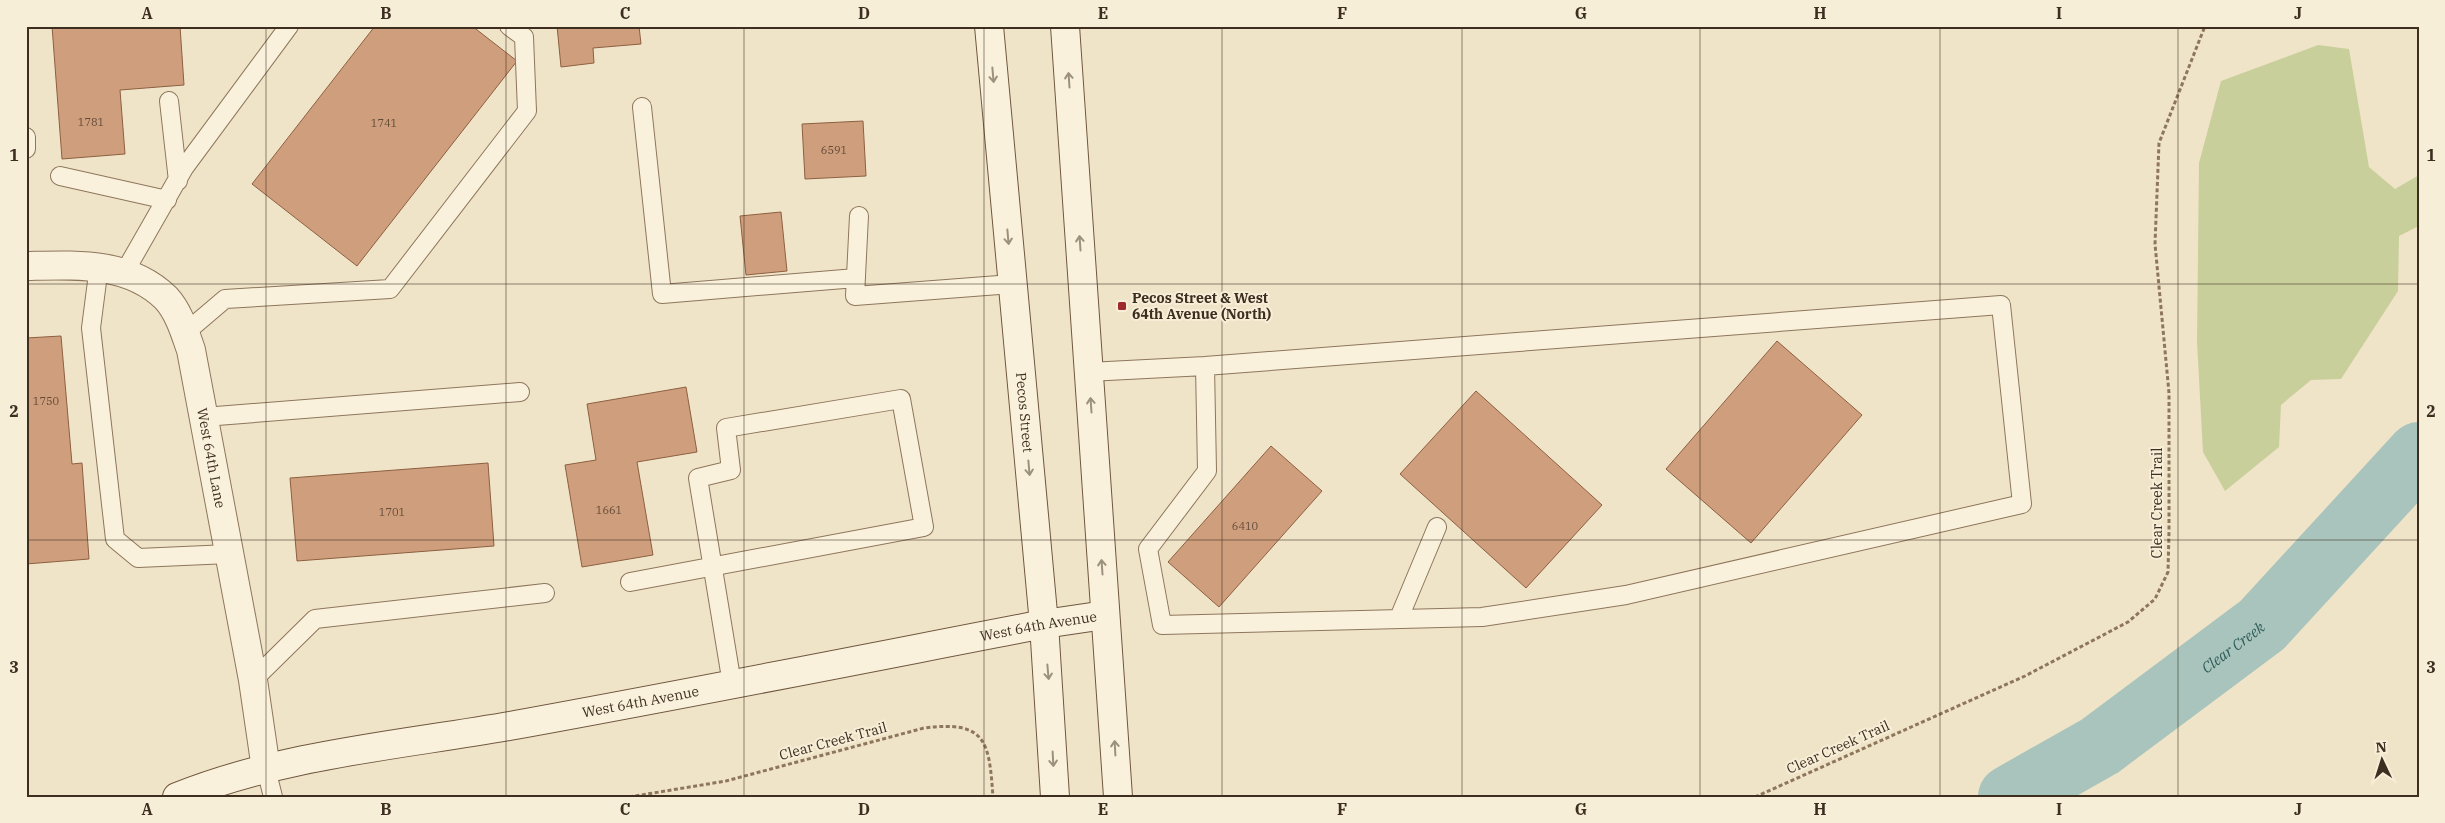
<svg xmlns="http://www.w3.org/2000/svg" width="2445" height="823" font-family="'IBM Plex Serif',serif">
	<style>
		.green { fill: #c9cf9b }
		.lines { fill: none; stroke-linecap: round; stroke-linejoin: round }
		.river { stroke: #a9c4bc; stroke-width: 64 }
		.building { fill: #cf9f7d; stroke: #8d5f41 }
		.lane-casing { stroke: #8d765c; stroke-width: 20 }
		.street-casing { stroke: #8d765c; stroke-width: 30 }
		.secondary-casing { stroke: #6f573f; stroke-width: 30 }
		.path { stroke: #8d765c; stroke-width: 3; stroke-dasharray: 4 2.5; stroke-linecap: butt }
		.lane { stroke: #faf1dc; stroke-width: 18 }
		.street { stroke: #faf1dc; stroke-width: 28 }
		.secondary { stroke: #faf1dc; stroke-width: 28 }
		.oneway { stroke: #9c907e }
		.grid { fill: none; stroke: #3d2e20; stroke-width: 1; stroke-opacity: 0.55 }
		.poi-dot { fill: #9e2a2b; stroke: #f7eed8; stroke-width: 2 }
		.labels { text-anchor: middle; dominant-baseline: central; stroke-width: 4; stroke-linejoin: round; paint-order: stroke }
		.number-label { font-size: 11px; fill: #624a37 }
		.poi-label { font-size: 14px; font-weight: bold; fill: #3d2e20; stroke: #f7eed8; text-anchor: start }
		.street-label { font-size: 14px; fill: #3d2e20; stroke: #f7eed8 }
		.water-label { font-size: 15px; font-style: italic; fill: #2f5d5a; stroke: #f7eed8 }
		.neatline { fill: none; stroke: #3d2e20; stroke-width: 2 }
		.grid-label { font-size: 16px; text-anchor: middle; font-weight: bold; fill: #3d2e20 }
	</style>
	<rect width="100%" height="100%" fill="#f0e4c8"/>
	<path class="green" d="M2318,45L2349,49L2369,167L2395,189L2419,175V226L2399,236L2398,291L2341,379L2311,380L2281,405L2279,447L2225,491L2203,452L2197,342L2199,163L2221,81Z"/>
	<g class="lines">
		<path class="river" id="s1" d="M2010,797L2100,746L2262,625L2419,454"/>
	</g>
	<path class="building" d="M52,26H180L184,85L120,90L125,154L62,159Z
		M375,26H472L517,61L357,266L252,184Z
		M557,26H639L641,44L593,48L594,63L561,67Z
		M863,121L866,176L805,179L802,124Z
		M781,212L787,271L746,275L740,216Z
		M61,336L72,464L82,463L89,559L26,564V338Z
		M1777,341L1862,415L1751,543L1666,469Z
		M686,387L697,452L637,462L653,555L582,567L565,465L596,460L587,404Z
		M1476,391L1602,505L1526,588L1400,474Z
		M1271,446L1322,491L1219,607L1168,562Z
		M488,463L494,546L297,561L290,478Z"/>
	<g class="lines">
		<defs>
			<path id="lane" d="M169,101L178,181
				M642,107L662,294L856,278
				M26,137V149
				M60,176L167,200
				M859,216L855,296L1012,284
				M99,266L91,328L115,539L138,558L229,554
				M124,273L184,168L289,26
				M185,333L225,299L390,289L527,111L524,37L509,26
				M1088,372L1205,366L1207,471L1148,549L1162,625L1482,617L1626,595L2022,504L2001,305L1205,366
				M204,417L520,392
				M630,582L924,527L901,399L726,428L731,470L698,478L732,684
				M1399,618L1437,527
				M253,680L315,619L545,593
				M266,769L273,797"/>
			<g id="street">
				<path id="s2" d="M26,266C75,265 128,261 166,298C179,312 185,333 191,350L253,680L266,769"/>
			</g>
			<g id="secondary">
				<path id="s3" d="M989,26L1044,624L1055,797"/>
				<path d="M1065,26L1118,797"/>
				<path id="s4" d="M177,797C284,754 402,745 515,725C692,693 868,658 1044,624L1105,615"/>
			</g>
		</defs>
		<use href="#lane" class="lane-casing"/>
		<use href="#street" class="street-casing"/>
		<use href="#secondary" class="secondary-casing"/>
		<path class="path" d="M629,797L726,781L924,728C987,720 989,742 993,797
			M1755,797L2025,676L2128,622L2155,599L2168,572L2169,532V393L2155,244L2159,143L2205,26"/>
		<use href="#lane" class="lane"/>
		<use href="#street" class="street"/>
		<use href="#secondary" class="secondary"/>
	</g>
	<defs><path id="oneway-shaft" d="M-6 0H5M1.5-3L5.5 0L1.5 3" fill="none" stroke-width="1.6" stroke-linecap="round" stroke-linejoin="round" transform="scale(1.25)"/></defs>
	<g class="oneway">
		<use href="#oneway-shaft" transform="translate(993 75) rotate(85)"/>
		<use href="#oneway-shaft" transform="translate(1069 80) rotate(-94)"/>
		<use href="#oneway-shaft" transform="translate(1008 237) rotate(85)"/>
		<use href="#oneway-shaft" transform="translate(1080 243) rotate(-94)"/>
		<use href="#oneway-shaft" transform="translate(1091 405) rotate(-94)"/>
		<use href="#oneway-shaft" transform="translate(1029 468) rotate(85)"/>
		<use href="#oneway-shaft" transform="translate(1102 567) rotate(-94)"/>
		<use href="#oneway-shaft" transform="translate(1048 672) rotate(85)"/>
		<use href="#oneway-shaft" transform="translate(1115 748) rotate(-93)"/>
		<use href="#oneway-shaft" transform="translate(1053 759) rotate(87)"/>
	</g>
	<path class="grid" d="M266,26V797M506,26V797M744,26V797M984,26V797M1222,26V797M1462,26V797M1700,26V797M1940,26V797M2178,26V797M26,284H2419M26,540H2419"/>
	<rect class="poi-dot" x="1117" y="301" width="10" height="10" rx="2.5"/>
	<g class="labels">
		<g class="number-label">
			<text x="91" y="122">1781</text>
			<text x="384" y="123">1741</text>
			<text x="834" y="150">6591</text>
			<text x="46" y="401">1750</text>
			<text x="609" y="510">1661</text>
			<text x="392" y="512">1701</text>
			<text x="1245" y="526">6410</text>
		</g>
		<g class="poi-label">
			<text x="1132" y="298">Pecos Street &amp; West<tspan x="1132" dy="16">64th Avenue (North)</tspan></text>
		</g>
		<g class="street-label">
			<text stroke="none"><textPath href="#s3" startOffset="388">Pecos Street</textPath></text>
			<text stroke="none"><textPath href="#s2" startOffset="316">West 64th Lane</textPath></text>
			<text transform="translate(2157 503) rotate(-90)">Clear Creek Trail</text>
			<text stroke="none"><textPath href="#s4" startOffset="879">West 64th Avenue</textPath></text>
			<text stroke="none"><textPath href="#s4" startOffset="474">West 64th Avenue</textPath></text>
			<text transform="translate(833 741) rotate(-15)">Clear Creek Trail</text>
			<text transform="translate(1838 747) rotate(-24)">Clear Creek Trail</text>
		</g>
		<g class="water-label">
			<text stroke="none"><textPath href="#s1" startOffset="269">Clear Creek</textPath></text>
		</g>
	</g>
	<rect width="2445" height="823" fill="none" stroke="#f7eed8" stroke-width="55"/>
	<g transform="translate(2382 760) rotate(356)" stroke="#f7eed8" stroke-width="4" paint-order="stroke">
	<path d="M0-4L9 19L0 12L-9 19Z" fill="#3d2e20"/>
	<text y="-8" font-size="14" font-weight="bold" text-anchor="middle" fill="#3d2e20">N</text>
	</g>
	<rect x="28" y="28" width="2390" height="768" class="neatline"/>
	<g class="grid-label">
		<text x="147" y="19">A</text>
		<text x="386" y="19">B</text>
		<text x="625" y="19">C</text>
		<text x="864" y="19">D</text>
		<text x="1103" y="19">E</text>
		<text x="1342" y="19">F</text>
		<text x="1581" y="19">G</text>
		<text x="1820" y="19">H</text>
		<text x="2059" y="19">I</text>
		<text x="2298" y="19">J</text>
		<text x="14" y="161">1</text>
		<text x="2431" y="161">1</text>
		<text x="14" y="417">2</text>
		<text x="2431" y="417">2</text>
		<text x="14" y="673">3</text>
		<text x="2431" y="673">3</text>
		<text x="147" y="815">A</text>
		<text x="386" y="815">B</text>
		<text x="625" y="815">C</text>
		<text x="864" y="815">D</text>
		<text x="1103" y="815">E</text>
		<text x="1342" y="815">F</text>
		<text x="1581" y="815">G</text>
		<text x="1820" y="815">H</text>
		<text x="2059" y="815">I</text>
		<text x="2298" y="815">J</text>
	</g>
</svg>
